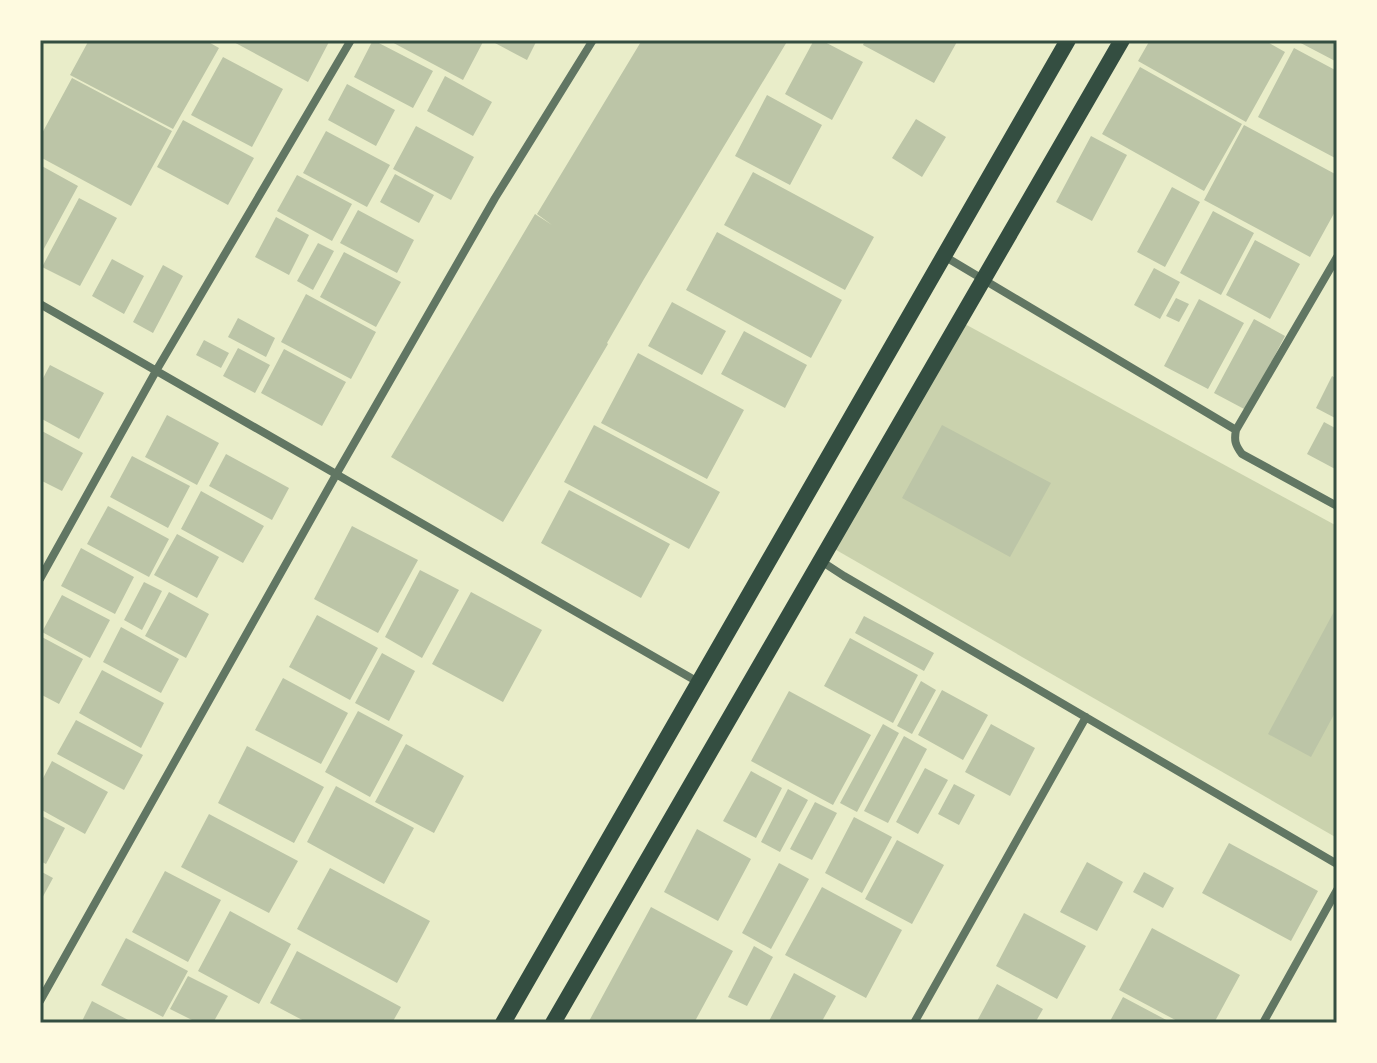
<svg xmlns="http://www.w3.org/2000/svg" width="1377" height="1063" font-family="'Archivo Narrow',sans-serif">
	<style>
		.green { fill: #cad2ad }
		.building { fill: #bcc5a7 }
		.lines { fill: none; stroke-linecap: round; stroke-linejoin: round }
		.minor { stroke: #617663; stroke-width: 8 }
		.secondary { stroke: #344e41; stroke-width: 16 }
		.neatline { fill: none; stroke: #344e41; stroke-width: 3 }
	</style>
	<rect width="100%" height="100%" fill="#e9edc9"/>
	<path class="green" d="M963,323L1337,526V838L831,547Z"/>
	<path class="building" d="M89,40H205L219,48L173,129L70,75Z
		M230,40H330L308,82Z
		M373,40L433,71L413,108L354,77Z
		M388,40H484L463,80Z
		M497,40H537L527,60L495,43Z
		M642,40H788L644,279L607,343L608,344L503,522L391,457L535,214L552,225L537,214Z
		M814,40H821L863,62L832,120L785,94Z
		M865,40H958L934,83L863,45Z
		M1150,40H1264L1285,52L1246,122L1138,61Z
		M1295,40H1337V62Z
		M1294,48L1337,71V159L1258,117Z
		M223,57L283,89L252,147L191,115Z
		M1140,67L1242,124L1204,191L1102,134Z
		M445,76L492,102L473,136L427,111Z
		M72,78L172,131L131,206L40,157V137Z
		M347,84L395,110L376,146L328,120Z
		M767,95L822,125L790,185L735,156Z
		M916,119L946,137L922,177L892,158Z
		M183,120L254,158L228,205L157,167Z
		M1244,125L1337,175V208L1310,257L1204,200Z
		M416,126L474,157L451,200L393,169Z
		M326,131L390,165L367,207L303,173Z
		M1091,136L1127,155L1092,221L1056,202Z
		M40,165L78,186L40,256Z
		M753,172L874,237L845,290L724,225Z
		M395,174L434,195L419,223L380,202Z
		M297,175L352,204L332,241L277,211Z
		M1172,187L1200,202L1165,267L1137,252Z
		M79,198L117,218L80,286L42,267Z
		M358,210L414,240L397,273L340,243Z
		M1213,211L1254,233L1221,295L1180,273Z
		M276,217L309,235L289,275L255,257Z
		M717,232L842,300L811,358L686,290Z
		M1255,240L1300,264L1270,319L1226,295Z
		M318,243L334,251L313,290L297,281Z
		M344,252L401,282L376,327L320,297Z
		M112,259L144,276L124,314L92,296Z
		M163,265L183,276L153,333L133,322Z
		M1154,268L1180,282L1160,319L1134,305Z
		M306,294L376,332L351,379L281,342Z
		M1176,298L1189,304L1179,322L1166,316Z
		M1199,299L1244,323L1208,389L1164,366Z
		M672,302L726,331L702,375L648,346Z
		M238,318L275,338L266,357L228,337Z
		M1254,319L1285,336L1246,410L1214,393Z
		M744,331L807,365L785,408L721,374Z
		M204,340L229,353L221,368L196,355Z
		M238,348L270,365L255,393L223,376Z
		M284,349L346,382L322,426L261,393Z
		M638,353L744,410L707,479L601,423Z
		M50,365L104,393L79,439L40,418V384Z
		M1332,376L1337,379V419L1316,408Z
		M167,415L219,443L197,485L145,457Z
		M1324,422L1337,429V470L1307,454Z
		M594,425L720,492L689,549L564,482Z
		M942,425L1051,483L1010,557L902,498Z
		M40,430L83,453L62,491L40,480Z
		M226,454L289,488L272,520L209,486Z
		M132,456L190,486L168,528L110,497Z
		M569,490L670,544L641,598L541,543Z
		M201,491L264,526L243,563L181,529Z
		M108,506L169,539L149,577L87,544Z
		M352,526L418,560L378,633L314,599Z
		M177,534L219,557L197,598L154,575Z
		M81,548L134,577L115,614L61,586Z
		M420,570L459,590L422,658L385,637Z
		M144,582L162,591L142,630L124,620Z
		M169,592L209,614L186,658L145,636Z
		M471,592L542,630L503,702L432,664Z
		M62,595L110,620L90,658L42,632Z
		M1337,606V709L1311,757L1268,734Z
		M317,615L378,648L350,700L289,667Z
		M864,616L934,653L924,671L855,633Z
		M121,627L179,659L161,693L103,662Z
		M40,636L83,659L59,704L40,694Z
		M850,638L918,675L893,723L824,686Z
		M382,653L415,671L389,721L355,703Z
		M102,670L164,703L141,748L79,713Z
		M283,678L348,713L321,764L255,730Z
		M921,681L936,690L912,734L897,726Z
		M942,690L988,715L963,760L918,735Z
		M789,691L871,735L833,805L751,761Z
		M358,711L403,735L370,797L325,772Z
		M76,720L143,755L124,790L57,754Z
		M883,724L899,733L857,812L840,803Z
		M991,724L1035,748L1010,796L965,772Z
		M904,736L927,749L888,823L864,811Z
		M406,744L464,776L434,833L375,802Z
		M247,746L324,787L294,843L218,803Z
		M52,761L108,792L85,834L40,809V784Z
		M925,768L948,780L918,834L896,822Z
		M751,771L782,788L756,838L723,821Z
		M954,784L975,795L959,825L938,814Z
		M336,786L414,828L384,884L307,842Z
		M788,789L808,800L780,852L761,842Z
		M815,802L837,813L812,860L790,849Z
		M209,814L298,861L269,913L181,867Z
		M40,815L65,828L46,864L40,861Z
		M854,817L892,837L862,893L825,873Z
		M697,829L751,859L718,921L664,892Z
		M897,840L944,865L912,924L865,899Z
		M1229,843L1318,891L1291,941L1202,893Z
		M1087,862L1123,882L1097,931L1060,912Z
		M779,863L809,879L771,949L742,933Z
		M330,868L430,921L397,983L297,929Z
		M40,871L53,878L40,902Z
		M165,871L221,900L188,962L132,932Z
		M1144,872L1174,888L1163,908L1133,892Z
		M822,887L902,930L866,998L785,955Z
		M651,907L733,951L694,1023H588Z
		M230,911L291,944L259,1004L198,971Z
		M1024,913L1086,946L1057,999L996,966Z
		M1152,928L1240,975L1214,1023H1181L1119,990Z
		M126,938L188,971L163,1017L101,985Z
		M754,946L773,957L747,1006L728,997Z
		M297,951L401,1007L392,1023H308L270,1003Z
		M794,973L836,996L821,1023H768Z
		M188,976L228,996L213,1023H198L170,1009Z
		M997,984L1043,1009L1035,1023H976Z
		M1123,997L1172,1023H1109Z
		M92,1001L134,1023H81Z"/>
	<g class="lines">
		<path class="minor" d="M944,256L1236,430
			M1337,257L1236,430C1234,440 1235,445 1242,454L1337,506
			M40,304L698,682
			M821,561L844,576L1337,864
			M40,579L156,371L351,40
			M40,1001L337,473L495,198L593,40
			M914,1023L1086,717
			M1263,1023L1337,890"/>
		<path class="secondary" d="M503,1023L1068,40
			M553,1023L1122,40"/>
	</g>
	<rect width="1377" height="1063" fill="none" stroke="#fefae0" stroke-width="84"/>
	<rect x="42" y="42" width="1293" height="979" class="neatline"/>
</svg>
